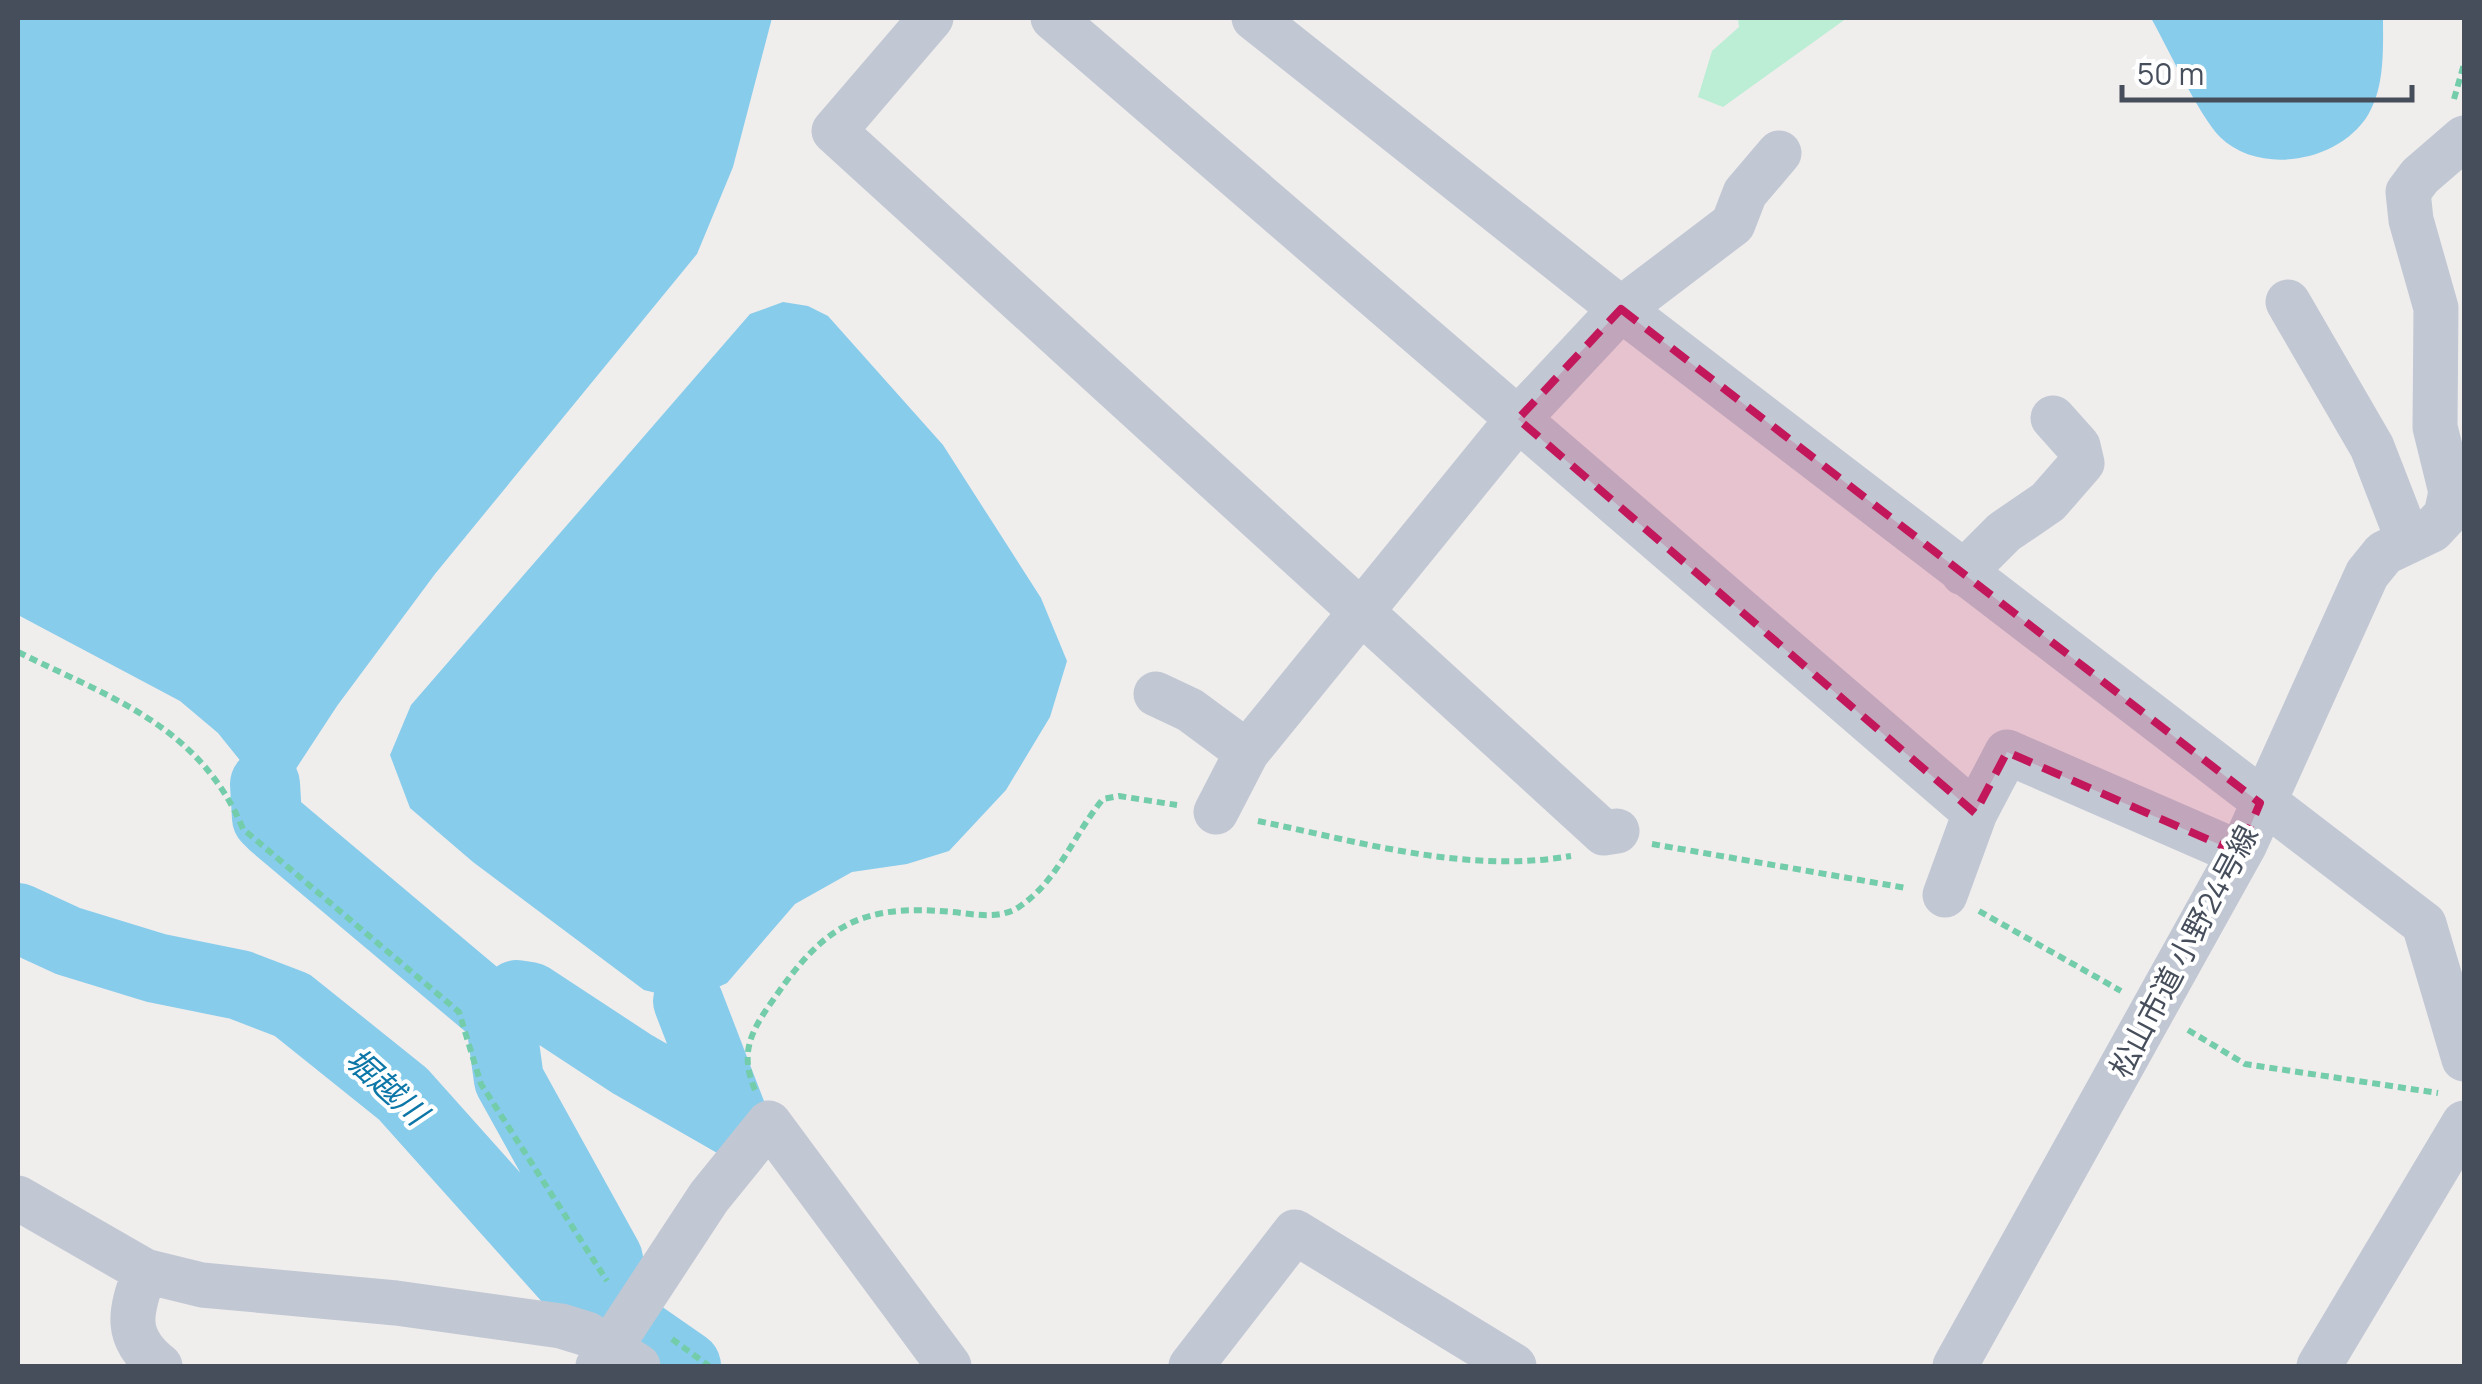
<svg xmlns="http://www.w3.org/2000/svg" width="2482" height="1384" font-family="Manrope,'Noto Sans JP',sans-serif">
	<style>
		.green { fill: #bbeed4 }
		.water { fill: #88cceb }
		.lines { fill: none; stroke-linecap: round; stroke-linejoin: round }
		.river { stroke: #88cceb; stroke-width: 70 }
		.path { stroke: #73ccaa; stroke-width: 6; stroke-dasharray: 8 5; stroke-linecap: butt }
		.street { stroke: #c1c8d3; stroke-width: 45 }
		.marked { fill: #c2185b; fill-opacity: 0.2; stroke: #c2185b; stroke-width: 8; stroke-dasharray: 20 12; stroke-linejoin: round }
		.labels { text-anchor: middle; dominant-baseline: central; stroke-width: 8; stroke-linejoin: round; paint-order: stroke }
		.street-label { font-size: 30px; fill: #464e5b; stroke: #fff }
		.water-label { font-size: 32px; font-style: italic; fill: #0c76a7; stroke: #fff }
	</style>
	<rect width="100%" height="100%" fill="#f0eded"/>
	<path class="green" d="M1738,18H1847L1723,107L1698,97L1712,51L1739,27Z"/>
	<path class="water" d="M18,18H772L733,167L697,254L435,574L337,706L286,784H259L218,733L180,701L18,615Z
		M2151,18H2383C2383,49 2385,87 2368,115C2339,162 2260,176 2220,137C2198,114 2168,48 2151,18Z
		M783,302L808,306L828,316L943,445L1041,598L1067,661L1050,717L1006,790L949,851L907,864L852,872L795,904L727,983L688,1001L644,990L473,862L410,808L390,755L411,705L750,314Z"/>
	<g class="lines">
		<path class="river" d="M265,784L267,818L274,825L500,1015L509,1080L608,1259
			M18,918L68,941L156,968L240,985L292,1005L403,1094L581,1293L686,1366
			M500,1015L517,995L530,997L632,1064L735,1123L688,1001"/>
		<path class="path" d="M2454,99L2464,64
			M18,652C111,698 200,726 243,829L459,1012L481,1084L607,1281
			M1258,821C1361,842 1466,874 1571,856
			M1652,844L1906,888
			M1979,911L2121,991
			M2188,1030L2245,1064L2438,1093
			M755,1090C739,1053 751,1031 773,1000C824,926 860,903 952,912C974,914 999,920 1019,907C1058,881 1074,834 1103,799L1119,796L1177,805
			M672,1339L709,1366"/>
		<path class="street" d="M931,18L834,131L1604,833L1617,831
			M1053,18L1975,813
			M1254,18L1621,309L2424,924L2464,1059
			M2288,302L2372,447L2408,540
			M1963,573L2004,532L2048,502L2082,463L2078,446L2053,418
			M1156,694L1190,710L1247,752L1518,419L1621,309L1733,224L1745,193L1779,153
			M1216,812L1247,752
			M1945,895L1975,813L2007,752L2239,853
			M18,1198L145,1271L202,1285L396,1303L561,1326L587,1334L638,1366
			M145,1271C130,1312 123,1337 160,1366
			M598,1366L709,1197L769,1123L949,1366
			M1191,1366L1295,1232L1514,1366
			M1955,1366L2245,844L2367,574L2384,553L2432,530L2446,515L2451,492L2435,427L2436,308L2411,220L2408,192L2420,176L2464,138
			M2319,1366L2464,1123"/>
	</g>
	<path class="marked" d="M1621,309L2260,803L2239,853L2007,752L1975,813L1518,419Z"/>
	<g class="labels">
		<g class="street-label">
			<text transform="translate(2183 951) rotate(-62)">松山市道 小野24号線</text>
		</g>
		<g class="water-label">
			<text transform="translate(387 1086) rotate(42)">堀越川</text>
		</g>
	</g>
	<rect width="2482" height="1384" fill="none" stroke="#464e5b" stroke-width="40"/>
	<path d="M2122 85v15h290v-15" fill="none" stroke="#464e5b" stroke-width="5"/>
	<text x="2137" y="85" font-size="30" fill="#464e5b" stroke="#ffffff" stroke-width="8" paint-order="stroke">50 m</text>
</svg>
